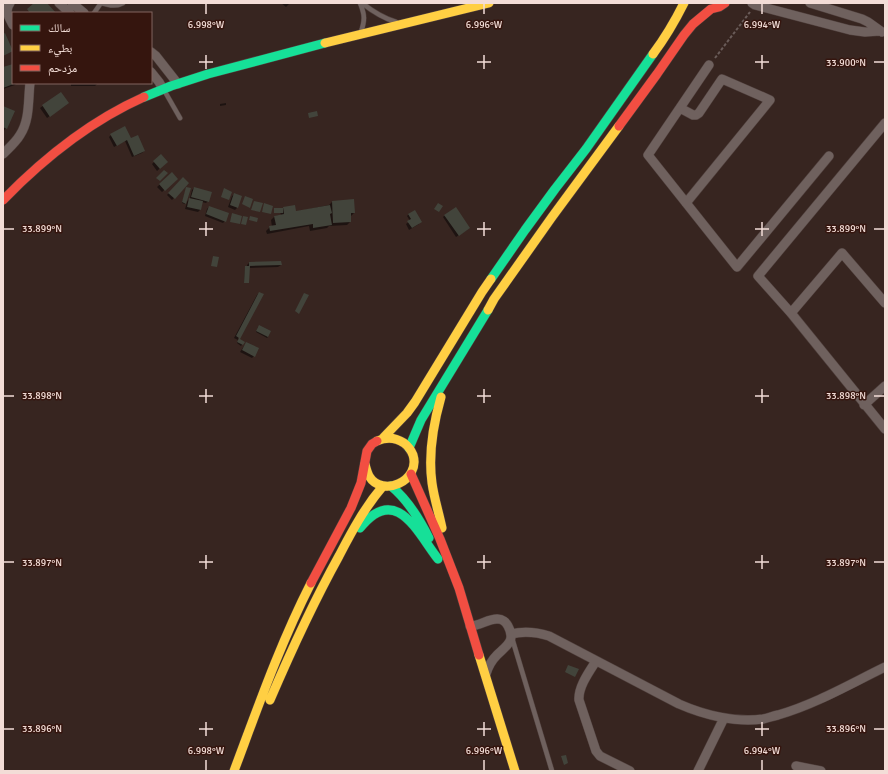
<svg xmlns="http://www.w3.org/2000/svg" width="888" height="774" font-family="Signika,'Noto Naskh Arabic',sans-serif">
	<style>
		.shadow { fill: #0007 }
		.building { fill: #42443b }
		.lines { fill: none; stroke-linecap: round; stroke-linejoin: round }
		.lane-casing { stroke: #50403d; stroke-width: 5.5 }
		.street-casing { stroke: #50403d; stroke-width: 10 }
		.fast-casing { stroke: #50403d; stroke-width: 10 }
		.slow-casing { stroke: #50403d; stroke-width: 10 }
		.jam-casing { stroke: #50403d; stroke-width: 10 }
		.path { stroke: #6a5c59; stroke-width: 2; stroke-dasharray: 3 2; stroke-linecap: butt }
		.lane { stroke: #6f615e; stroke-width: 4.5 }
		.street { stroke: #6f615e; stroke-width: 9 }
		.fast { stroke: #16e098; stroke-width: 9 }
		.slow { stroke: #ffcf43; stroke-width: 9 }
		.jam { stroke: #f24e42; stroke-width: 9 }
		.ticks { fill: none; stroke: #f3ddd7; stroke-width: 1.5 }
		.ticks-label { font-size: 10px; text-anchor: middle; fill: #f3ddd7; stroke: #35150e; stroke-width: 3; stroke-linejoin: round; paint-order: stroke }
	</style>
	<rect width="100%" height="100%" fill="#372520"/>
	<path class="shadow" d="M281,3H290L286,7Z
		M13,65V83H17L15,85L3,89V68Z
		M71,83H98L95,86H71Z
		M61,93L66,105L47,118L40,108Z
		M226,103V105L220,106V104Z
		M3,107L6,128L3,132Z
		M111,135L131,140L144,151L142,153L132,157L125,141L114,147L109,137Z
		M161,155L167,162L157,171L152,164Z
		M172,173L177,179L162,192L157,187Z
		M183,178L188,183L172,200L167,195Z
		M194,188L208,201L206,203L202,202L200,210L198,212L185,209L187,202L185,204L182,203L186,189V203L190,198L192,190Z
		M235,194L237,208L235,210L228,207L232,196Z
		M332,202L354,213L351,216L350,222L347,225L329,226L327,228L310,231L309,226L267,234L266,231L270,227H272L271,220L275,216L281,215L280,212H274V209L284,208L295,212L329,205Z
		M209,207L225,221L223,223L205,216L207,209Z
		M409,214L419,224L409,230L406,224L410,221L407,216Z
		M445,215L467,230L456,237L443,217Z
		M249,263L281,265L278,267L249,268L248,282L244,283L245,268L247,267V265Z
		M259,293L238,339L244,342L241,346L237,343L238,340L234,338L257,295Z
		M258,327L268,337L267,338L256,332Z
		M246,343L254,356L252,358L240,352Z"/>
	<path class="building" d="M34,3H47L56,13H30L27,9Z
		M5,33L13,51L3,56V34Z
		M13,64V83H16L3,88V67Z
		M61,92L69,103L50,117L42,105Z
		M3,106L15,111L7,129L3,127Z
		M317,111L318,116L309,118L308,113Z
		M125,126L131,138L138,135L145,151L134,156L127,140L117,146L110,134Z
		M161,154L168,162L160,169L153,161Z
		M164,170L168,173L160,181L156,178Z
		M172,172L178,179L165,191L159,184Z
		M183,177L189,183L175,199L168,193Z
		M186,187L191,188L186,204L182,202Z
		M194,187L212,192L209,202L191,197Z
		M224,188L232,192L229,200L221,197Z
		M234,193L242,196L238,208L230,205Z
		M245,196L253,199L250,208L242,204Z
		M189,198L203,201L201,210L187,207Z
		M354,199L355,213H351V222L333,223L332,201Z
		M254,201L263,203L260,212L251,210Z
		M264,203L273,206L271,214L262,212Z
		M438,203L443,206L439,212L434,209Z
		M295,205L296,211L330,205L332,213L330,214L332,225L313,228V224L270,231L269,226L276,225L274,216L284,214L283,207Z
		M209,206L229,213L226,222L206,214Z
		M456,207L470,228L459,236L444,215Z
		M274,208H283V213H274Z
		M415,210L422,222L412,228L407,221L411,219L408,214Z
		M232,213L242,216L240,224L230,222Z
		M243,216L248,217L246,225L241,224Z
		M250,216L258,218L257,222L249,220Z
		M213,256L219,257L217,267L211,266Z
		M281,261L282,265L249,266V262Z
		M245,266H250L249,283H244Z
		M259,292L264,294L240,339L245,342L243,345L237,342L239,338L236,336Z
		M304,293L309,295L299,314L295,311Z
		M259,325L271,331L268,337L256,331Z
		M246,342L259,348L255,357L242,350Z
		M568,665L579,669L575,677L565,672Z
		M566,755L568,763L564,765L561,756Z"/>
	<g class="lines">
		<defs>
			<path id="lane" d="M101,3C109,5 116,7 123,3
				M360,3C365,15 365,20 361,32
				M362,3C372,11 383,18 396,22
				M94,13L101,3
				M164,90L180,118
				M512,638L552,771"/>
			<path id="street" d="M10,3C4,11 9,17 13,25
				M59,3L70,13
				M72,3L84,13
				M752,3L755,5L850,30L865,32L880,31
				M810,3L862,19L868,22L882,32
				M151,52L156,56L178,84
				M709,65L648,155L737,267L829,156
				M151,72L159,82L163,89
				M680,108L693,115H696L699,113L722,79L770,100L686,203
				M885,123L758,276L791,313L885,429
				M3,154C9,148 16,142 20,135C30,120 28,100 30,83
				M791,313L842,253L885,303
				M864,405L885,386
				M470,626C480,626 489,618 498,619C502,619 506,622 508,626C516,641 507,645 497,655C492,660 488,667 486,674
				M511,634C524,631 536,632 549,636L679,704C704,715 736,723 763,719C768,718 773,716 778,715C816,704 850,684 885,667
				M596,661C589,672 578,687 579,700L596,751L600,756L630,771
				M796,766L821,771
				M698,771L724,718"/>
			<path id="fast" d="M144,97L171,86L208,74L325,43
				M491,279L525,230L555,189L586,149L653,54
				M409,448L421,420L488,310
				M391,486C408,500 419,518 429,538
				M360,528C396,483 417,532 438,559"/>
			<path id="slow" d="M325,43L489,3
				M653,54C665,38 675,21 684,3
				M488,310L494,299L552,217L619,126
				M441,397C433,425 428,454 432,483C434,498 439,513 442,528
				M383,438L407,413L415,402L482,292L491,279
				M365,464C366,468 367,472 369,476C382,498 421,481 413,455C411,450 408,446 404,443C395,437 386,437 377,441
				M479,655L515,771
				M270,700C291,651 313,603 339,556C352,531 365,507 383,486
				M234,771C258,707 280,644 311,583"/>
			<path id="jam" d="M619,126L657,74L684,35L693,24L711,9L719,7L725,3
				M3,200C44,158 90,121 144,97
				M411,474L440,539L459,588L479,655
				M311,583L351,508L361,483L367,451L372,444L377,441"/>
		</defs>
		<use href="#lane" class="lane-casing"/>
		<use href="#street" class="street-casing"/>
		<use href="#fast" class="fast-casing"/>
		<use href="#slow" class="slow-casing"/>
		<use href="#jam" class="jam-casing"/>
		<path class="path" d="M715,58L750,12"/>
		<use href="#lane" class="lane"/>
		<use href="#street" class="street"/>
		<use href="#fast" class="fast"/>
		<use href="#slow" class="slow"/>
		<use href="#jam" class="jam"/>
	</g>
	<path class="ticks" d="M206,4V14M484,4V14M762,4V14M206,55V69M484,55V69M762,55V69M199,62H213M477,62H491M755,62H769M874,62H884M206,222V236M484,222V236M762,222V236M4,229H14M199,229H213M477,229H491M755,229H769M874,229H884M206,389V403M484,389V403M762,389V403M4,396H14M199,396H213M477,396H491M755,396H769M874,396H884M206,555V569M484,555V569M762,555V569M4,562H14M199,562H213M477,562H491M755,562H769M874,562H884M206,722V736M484,722V736M762,722V736M4,729H14M199,729H213M477,729H491M755,729H769M874,729H884M206,760V770M484,760V770M762,760V770"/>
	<g class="ticks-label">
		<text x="206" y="28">6.998°W</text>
		<text x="484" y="28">6.996°W</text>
		<text x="762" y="28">6.994°W</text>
		<text x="846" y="66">33.900°N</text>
		<text x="42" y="232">33.899°N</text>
		<text x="846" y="232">33.899°N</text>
		<text x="42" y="399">33.898°N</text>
		<text x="846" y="399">33.898°N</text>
		<text x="42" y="566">33.897°N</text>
		<text x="846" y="566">33.897°N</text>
		<text x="42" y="732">33.896°N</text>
		<text x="846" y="732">33.896°N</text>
		<text x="206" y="754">6.998°W</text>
		<text x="484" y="754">6.996°W</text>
		<text x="762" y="754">6.994°W</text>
	</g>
	<rect width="888" height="774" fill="none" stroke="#f3ddd7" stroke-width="8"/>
	<rect x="12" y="12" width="140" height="72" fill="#35150e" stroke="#81655e"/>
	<rect x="20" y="25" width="20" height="6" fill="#16e098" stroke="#81655e"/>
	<text x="48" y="32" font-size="12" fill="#f3ddd7">سالك</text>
	<rect x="20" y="45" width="20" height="6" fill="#ffcf43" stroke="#81655e"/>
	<text x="48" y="52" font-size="12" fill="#f3ddd7">بطيء</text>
	<rect x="20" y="65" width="20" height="6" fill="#f24e42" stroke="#81655e"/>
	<text x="48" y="72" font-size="12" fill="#f3ddd7">مزدحم</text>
</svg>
